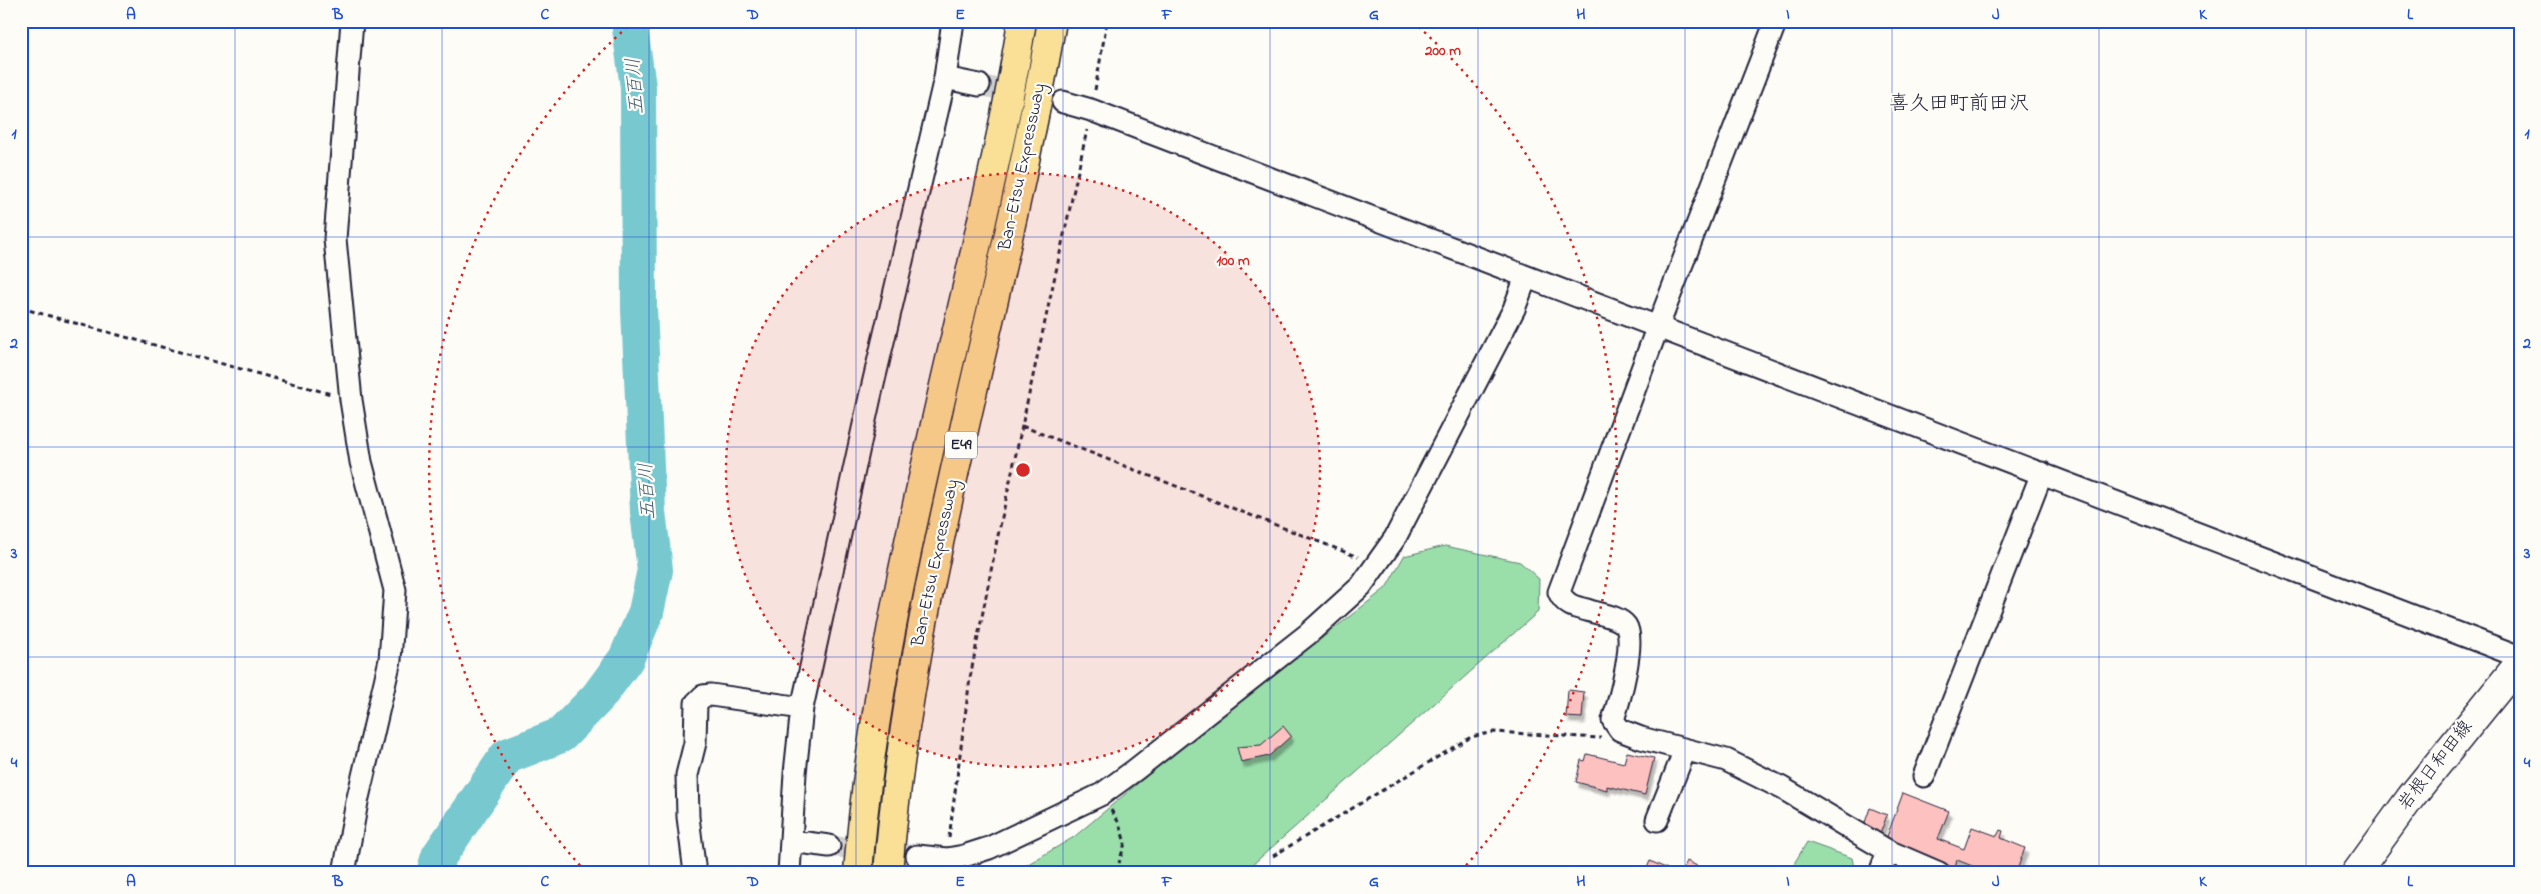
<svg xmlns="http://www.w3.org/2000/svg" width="2541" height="894" font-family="'Indie Flower','Klee One',sans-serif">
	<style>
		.green { fill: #9adeaa; stroke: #5e8072 }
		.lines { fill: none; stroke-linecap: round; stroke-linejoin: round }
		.river { stroke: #77c8cf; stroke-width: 36 }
		.building { fill: #fdc1bf; stroke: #22223b; filter: url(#shadow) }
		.minor-tunnel { stroke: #d1d0d1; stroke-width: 21; stroke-dasharray: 21 11; stroke-linecap: butt }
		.minor-casing { stroke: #22223b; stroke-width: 25 }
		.secondary-casing { stroke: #22223b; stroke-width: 31 }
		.motorway-casing { stroke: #22223b; stroke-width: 31 }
		.path { stroke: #22223b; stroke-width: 3; stroke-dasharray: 5 4; stroke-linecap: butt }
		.minor { stroke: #fdfcf7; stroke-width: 21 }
		.secondary { stroke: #fdfcf7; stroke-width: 28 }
		.motorway { stroke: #fadf96; stroke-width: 28 }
		.grid { fill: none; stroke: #1d4ed8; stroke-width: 1; stroke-opacity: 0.55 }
		.ring { fill: none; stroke: #d62828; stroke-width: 2.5; stroke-dasharray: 2.5 5 }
		.labels { text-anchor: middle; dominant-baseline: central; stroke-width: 4.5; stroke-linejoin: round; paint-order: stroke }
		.shield { fill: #fdfcf7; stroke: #646373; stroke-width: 1 }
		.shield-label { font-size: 16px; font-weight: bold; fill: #22223b }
		.street-label { font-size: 18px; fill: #22223b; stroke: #fdfcf7 }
		.water-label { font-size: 19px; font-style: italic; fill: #405c6f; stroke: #fdfcf7 }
		.quarter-label { font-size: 20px; fill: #22223b; stroke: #fdfcf7 }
		.centre { fill: #d62828; stroke: #fdfcf7; stroke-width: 2.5 }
		.ring-label { font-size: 15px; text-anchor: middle; font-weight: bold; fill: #d62828; stroke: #fdfcf7; stroke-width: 4.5; stroke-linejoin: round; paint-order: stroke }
		.neatline { fill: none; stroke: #1d4ed8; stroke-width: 2 }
		.grid-label { font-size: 16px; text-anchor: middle; font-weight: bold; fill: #1d4ed8 }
	</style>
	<defs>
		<filter id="shadow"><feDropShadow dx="3" dy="5.5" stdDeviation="1" flood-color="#0004"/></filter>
	</defs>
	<rect width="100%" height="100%" fill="#fdfcf7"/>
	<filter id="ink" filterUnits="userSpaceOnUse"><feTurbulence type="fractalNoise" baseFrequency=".02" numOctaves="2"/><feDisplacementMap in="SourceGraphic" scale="10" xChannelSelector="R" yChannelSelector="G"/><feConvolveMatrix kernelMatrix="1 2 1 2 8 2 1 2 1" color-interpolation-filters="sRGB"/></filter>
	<g filter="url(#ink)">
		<path class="green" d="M1445,546L1520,562L1539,579L1538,612L1243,873H1013L1074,837L1162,763L1386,588L1404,556Z
			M1807,842L1852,858L1855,873H1792L1795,862Z"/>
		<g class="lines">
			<path class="river" d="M434,873L439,856L507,756L561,735L598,697L626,659L646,612L655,570L648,512L639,309L638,87L629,21"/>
		</g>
		<path class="building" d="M1568,690L1584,692L1582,718L1566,717Z
			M1283,726L1291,736L1269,756L1241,762L1237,747L1261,745Z
			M1627,752L1654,758L1645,795L1607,786V790L1576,782L1581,760L1585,761L1587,754L1624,763Z
			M1903,793L1949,811L1938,839L1964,849L1972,827L1997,836L2000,830L2003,831L2001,838L2025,848L2016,873H1990L1957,860L1955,868L1885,842Z
			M1870,808L1887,815L1879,837L1862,831Z
			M1650,861L1672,871L1671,873H1645Z
			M1687,861L1711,873H1681Z"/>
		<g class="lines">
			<path class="minor-tunnel" d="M979,85L1053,100
				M829,846L917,856"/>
			<defs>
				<path id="minor" d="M1776,21L1658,326L1559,592C1565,605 1574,607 1587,610C1598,614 1619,616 1626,626C1636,641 1619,702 1613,720L1620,730L1641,738L1726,760L1782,788L1888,851L1939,873
					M945,78L979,85
					M1063,102L1091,110L2520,657
					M1924,776L2042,473
					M1657,820L1685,750
					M791,841L829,846
					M917,856L947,859L964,856L989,848L1102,794L1135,770L1308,634L1361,586L1395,538L1514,309L1526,277
					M344,873L357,802L390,660L395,590L361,462L351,400L335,239L352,21
					M695,873L688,817L687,775L695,743L696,703L703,696L711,695L802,708
					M789,873L795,773L802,708L870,397L945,78L953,21
					M1880,873L1888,851"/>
				<path id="secondary" d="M2356,873L2411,797L2520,662"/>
				<path id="motorway" d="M858,873C874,660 930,451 977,243C993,170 1011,96 1022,21
					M888,873C911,584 1003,306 1052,21"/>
			</defs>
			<use href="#minor" class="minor-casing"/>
			<use href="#secondary" class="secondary-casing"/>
			<use href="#motorway" class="motorway-casing"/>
			<path class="path" d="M1095,90L1107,21
				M21,308L331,394
				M1022,426L1358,557
				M1111,810L1119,823L1125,843L1119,863
				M949,838L970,678L997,540L1087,130
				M1273,856L1471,737L1494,732L1601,738"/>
			<use href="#minor" class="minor"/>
			<use href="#secondary" class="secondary"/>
			<use href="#motorway" class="motorway"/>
		</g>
	</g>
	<path class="grid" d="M235,21V873M442,21V873M649,21V873M856,21V873M1063,21V873M1270,21V873M1478,21V873M1685,21V873M1892,21V873M2099,21V873M2306,21V873M21,237H2520M21,447H2520M21,657H2520"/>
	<circle cx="1023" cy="470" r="297" fill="#d62828" fill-opacity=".12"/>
	<g class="ring">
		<circle cx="1023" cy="470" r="297"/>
		<path d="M585 871A594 594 0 0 1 633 22M1413 22A594 594 0 0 1 1461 871"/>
	</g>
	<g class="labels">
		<rect class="shield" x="945" y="431.5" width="32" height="27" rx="4"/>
		<g class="shield-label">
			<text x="961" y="445">E49</text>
		</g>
		<g class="street-label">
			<text transform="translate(1023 167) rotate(-78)">Ban-Etsu Expressway</text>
			<text transform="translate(936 563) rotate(-78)">Ban-Etsu Expressway</text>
			<text transform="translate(2436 766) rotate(-52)">岩根日和田線</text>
		</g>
		<g class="water-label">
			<text transform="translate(636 86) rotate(-94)">五百川</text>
			<text transform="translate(648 491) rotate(-93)">五百川</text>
		</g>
		<g class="quarter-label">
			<text x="1959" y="104">喜久田町前田沢</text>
		</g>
	</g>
	<circle cx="1023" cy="470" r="8" class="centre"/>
	<g class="ring-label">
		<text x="1443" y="55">200 m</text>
		<text x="1233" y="265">100 m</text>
	</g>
	<rect width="2541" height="894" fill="none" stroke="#fdfcf7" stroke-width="55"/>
	<rect x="28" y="28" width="2486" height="838" class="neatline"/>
	<g class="grid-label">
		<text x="131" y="19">A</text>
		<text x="338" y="19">B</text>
		<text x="545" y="19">C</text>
		<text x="753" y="19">D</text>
		<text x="960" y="19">E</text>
		<text x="1167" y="19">F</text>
		<text x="1374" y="19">G</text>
		<text x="1581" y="19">H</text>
		<text x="1788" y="19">I</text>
		<text x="1996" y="19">J</text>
		<text x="2203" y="19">K</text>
		<text x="2410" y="19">L</text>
		<text x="14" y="138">1</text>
		<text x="2527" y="138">1</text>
		<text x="14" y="348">2</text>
		<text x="2527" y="348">2</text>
		<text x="14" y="558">3</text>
		<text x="2527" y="558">3</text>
		<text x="14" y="767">4</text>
		<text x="2527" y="767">4</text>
		<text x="131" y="886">A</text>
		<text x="338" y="886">B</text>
		<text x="545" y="886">C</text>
		<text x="753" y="886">D</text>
		<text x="960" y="886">E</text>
		<text x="1167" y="886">F</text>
		<text x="1374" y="886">G</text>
		<text x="1581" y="886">H</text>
		<text x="1788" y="886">I</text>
		<text x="1996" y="886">J</text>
		<text x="2203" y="886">K</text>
		<text x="2410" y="886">L</text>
	</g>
</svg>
